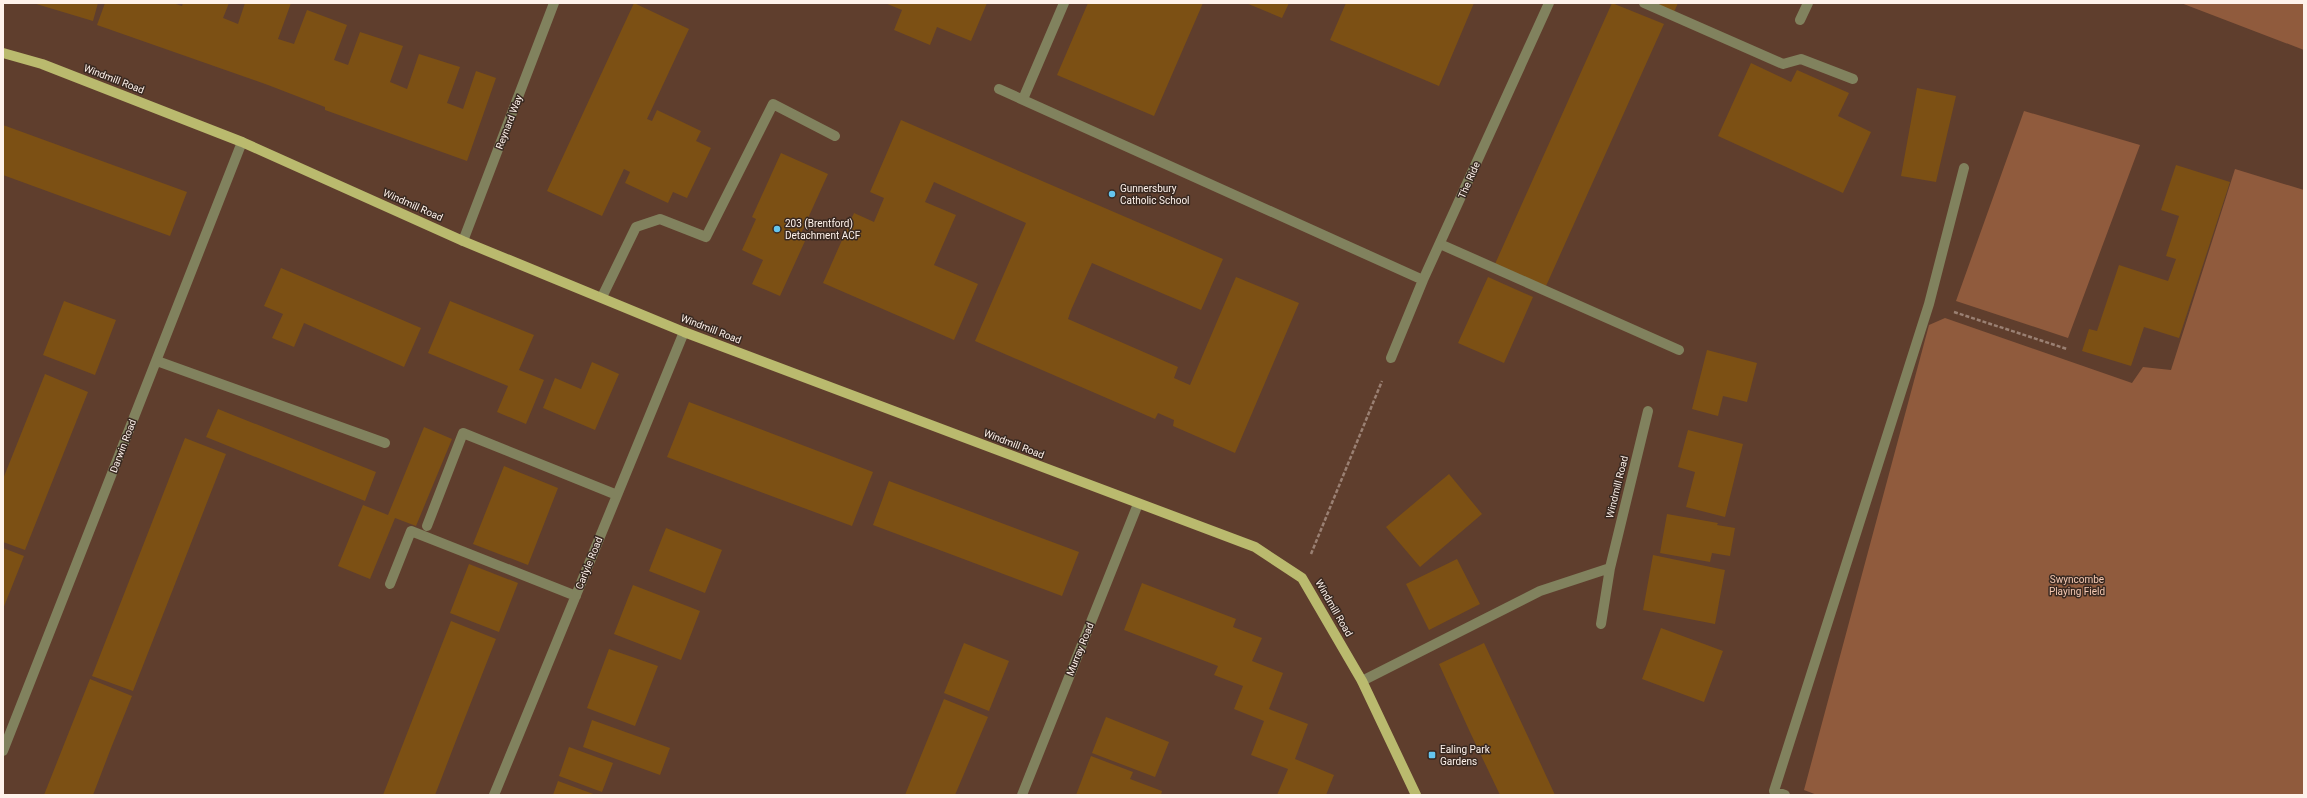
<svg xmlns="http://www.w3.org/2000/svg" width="2307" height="798" font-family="Roboto,sans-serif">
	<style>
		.green { fill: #905b3d }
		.building { fill: #7c5014 }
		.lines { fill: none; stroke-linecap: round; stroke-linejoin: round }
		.path { stroke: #9a8073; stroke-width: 2.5; stroke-dasharray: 4 2; stroke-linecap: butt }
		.minor { stroke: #81825e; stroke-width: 10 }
		.major { stroke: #baba6e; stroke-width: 10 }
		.poi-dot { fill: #65c5ee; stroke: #392921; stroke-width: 1.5 }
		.labels { text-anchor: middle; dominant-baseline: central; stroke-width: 3; stroke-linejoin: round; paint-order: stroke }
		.street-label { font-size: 10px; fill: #fef2eb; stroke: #392921 }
		.poi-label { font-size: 10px; fill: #fef2eb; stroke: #392921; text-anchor: start }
		.park-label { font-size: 10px; fill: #f5c9b3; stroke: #392921 }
	</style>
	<rect width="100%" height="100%" fill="#5f3e2d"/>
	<path class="green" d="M2181,3H2304V50Z
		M2024,111L2140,145L2068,338L1956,301Z
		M2235,169L2304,190V795H1817L1804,790L1929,325L1945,318L2132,383L2143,367L2171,370Z"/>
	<path class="building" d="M33,3H98L93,21Z
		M105,3H173L182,6L183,3H229L223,18L238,24L245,3H291L278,39L294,44L307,10L347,25L334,60L348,65L360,32L403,46L390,82L407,89L419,54L460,67L447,103L463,109L476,71L496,78L467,161L325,110V107L268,85L97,25Z
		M634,3L689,29L647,119L652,121L657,110L701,131L696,141L711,148L687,198L673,192L668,203L625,183L630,172L624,169L602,216L547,191Z
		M885,3H987L971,41L937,27L930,45L894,30L902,10Z
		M1088,3H1203L1154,116L1057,75Z
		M1246,3H1289L1282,18Z
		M1346,3H1474L1439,86L1330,40Z
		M1612,3L1664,24L1546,286L1495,264Z
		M1656,3H1678L1674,12Z
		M1751,63L1791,82L1797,70L1849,93L1838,116L1871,132L1843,193L1718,136Z
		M1917,88L1956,96L1936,182L1901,176Z
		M901,120L1223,259L1201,310L1092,263L1071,310L1068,319L1178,367L1174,378L1190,385L1236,277L1299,303L1235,453L1173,426L1174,420L1158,413L1155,419L975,341L1026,223L934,182L925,202L956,215L934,265L978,284L954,340L823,283L854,213L874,222L884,198L870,192Z
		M3,125L187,192L170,236L3,175Z
		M781,153L828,174L799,238L805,241L780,296L752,284L763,260L742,250L756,219L752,217Z
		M2176,165L2230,182L2179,338L2144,327L2131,366L2082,351L2089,329L2097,331L2119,265L2168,281L2176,259L2166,256L2179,216L2161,210Z
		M281,268L421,328L404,367L304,323L294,347L272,338L283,314L264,306Z
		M1488,277L1533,297L1504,363L1458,343Z
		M64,301L116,320L95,375L43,355Z
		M450,301L534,335L519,370L544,380L526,424L497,412L508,386L428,353Z
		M1707,350L1757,363L1747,402L1723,396L1718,416L1692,409Z
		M592,362L619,374L595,430L543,408L555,378L581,389Z
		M45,374L88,392L25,550L3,542V479Z
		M689,402L873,472L852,526L667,457Z
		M218,409L376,472L365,501L206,437Z
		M424,427L452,439L416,526L395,518L370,579L338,566L363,505L388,515Z
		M1688,430L1743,444L1725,517L1686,507L1695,472L1678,467Z
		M185,438L226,454L133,691L92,676Z
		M504,466L558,488L528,565L473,544Z
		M1449,474L1482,514L1420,567L1386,527Z
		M889,481L1079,552L1062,596L873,525Z
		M1667,514L1718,523L1717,525L1735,528L1730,556L1712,553L1710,562L1660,553Z
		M666,528L722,550L705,593L649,571Z
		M3,548L24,556L3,609Z
		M1653,555L1725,570L1715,624L1643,610Z
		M1457,559L1480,604L1429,630L1406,584Z
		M469,564L518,583L499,632L450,613Z
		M1142,583L1236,619L1233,627L1262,638L1252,661L1283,673L1269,709L1308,724L1295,759L1334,775L1326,795H1277L1288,769L1251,755L1264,721L1234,709L1243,686L1214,675L1218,666L1124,630Z
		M633,585L700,611L681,660L614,634Z
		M451,621L496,639L457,738L435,795H383Z
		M1661,628L1723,651L1704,702L1642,679Z
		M964,643L1009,661L989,711L944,693Z
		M1484,643L1530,741L1555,795H1500L1469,730L1439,664Z
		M609,649L658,666L635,726L587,708Z
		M90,679L132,696L111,748L93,795H44Z
		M944,699L988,717L955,795H905Z
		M1106,717L1169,742L1155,777L1092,753Z
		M592,720L670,748L660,775L583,747Z
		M569,747L613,763L602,792L559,776Z
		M1091,756L1133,772L1130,779L1162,791L1161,795H1076Z
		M558,781L596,795H553Z"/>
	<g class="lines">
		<path class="path" d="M1954,312L2067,349
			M1311,554L1382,381"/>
		<path class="minor" d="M1644,3L1783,64L1801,59L1853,79
			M1800,20L1808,3
			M999,89L1423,280
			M1023,99L1064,3
			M463,241L554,3
			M1440,244L1679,350
			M602,297L636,227L660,219L706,237L773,104L835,136
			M1391,358L1423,280L1549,3
			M157,361L385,443
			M427,526L463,433L617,495
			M1610,568L1648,411
			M390,584L411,531L576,596
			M1362,681L1540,591L1610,568L1601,624
			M3,751L242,142
			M494,795L684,332
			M1022,795L1138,504
			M1785,795L1774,791L1929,304L1964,168"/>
		<path class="major" d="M3,53L42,64L242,142L463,241L684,332L1255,547L1302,578L1362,681L1416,795"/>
	</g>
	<g class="poi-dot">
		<circle cx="1112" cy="194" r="4"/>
		<circle cx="777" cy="229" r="4"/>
		<rect x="1428" y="751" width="8" height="8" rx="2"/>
	</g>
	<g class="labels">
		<g class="street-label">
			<text transform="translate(114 79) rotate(21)">Windmill Road</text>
			<text transform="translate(509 122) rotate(-69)">Reynard Way</text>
			<text transform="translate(1469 180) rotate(-66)">The Ride</text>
			<text transform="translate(413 205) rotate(24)">Windmill Road</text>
			<text transform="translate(711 329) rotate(21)">Windmill Road</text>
			<text transform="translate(1014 444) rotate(21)">Windmill Road</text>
			<text transform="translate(123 446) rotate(-69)">Darwin Road</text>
			<text transform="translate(1617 487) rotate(-76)">Windmill Road</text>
			<text transform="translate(589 563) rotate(-68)">Carlyle Road</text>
			<text transform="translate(1334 608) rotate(60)">Windmill Road</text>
			<text transform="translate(1080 649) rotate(-68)">Murray Road</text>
		</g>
		<g class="poi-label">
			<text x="1120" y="188">Gunnersbury<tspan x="1120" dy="12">Catholic School</tspan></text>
			<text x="785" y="223">203 (Brentford)<tspan x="785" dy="12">Detachment ACF</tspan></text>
			<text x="1440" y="749">Ealing Park<tspan x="1440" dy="12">Gardens</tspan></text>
		</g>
		<g class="park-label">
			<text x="2077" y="579">Swyncombe<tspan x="2077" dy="12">Playing Field</tspan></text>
		</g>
	</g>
	<rect width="2307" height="798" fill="none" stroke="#fef2eb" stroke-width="8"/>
</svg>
